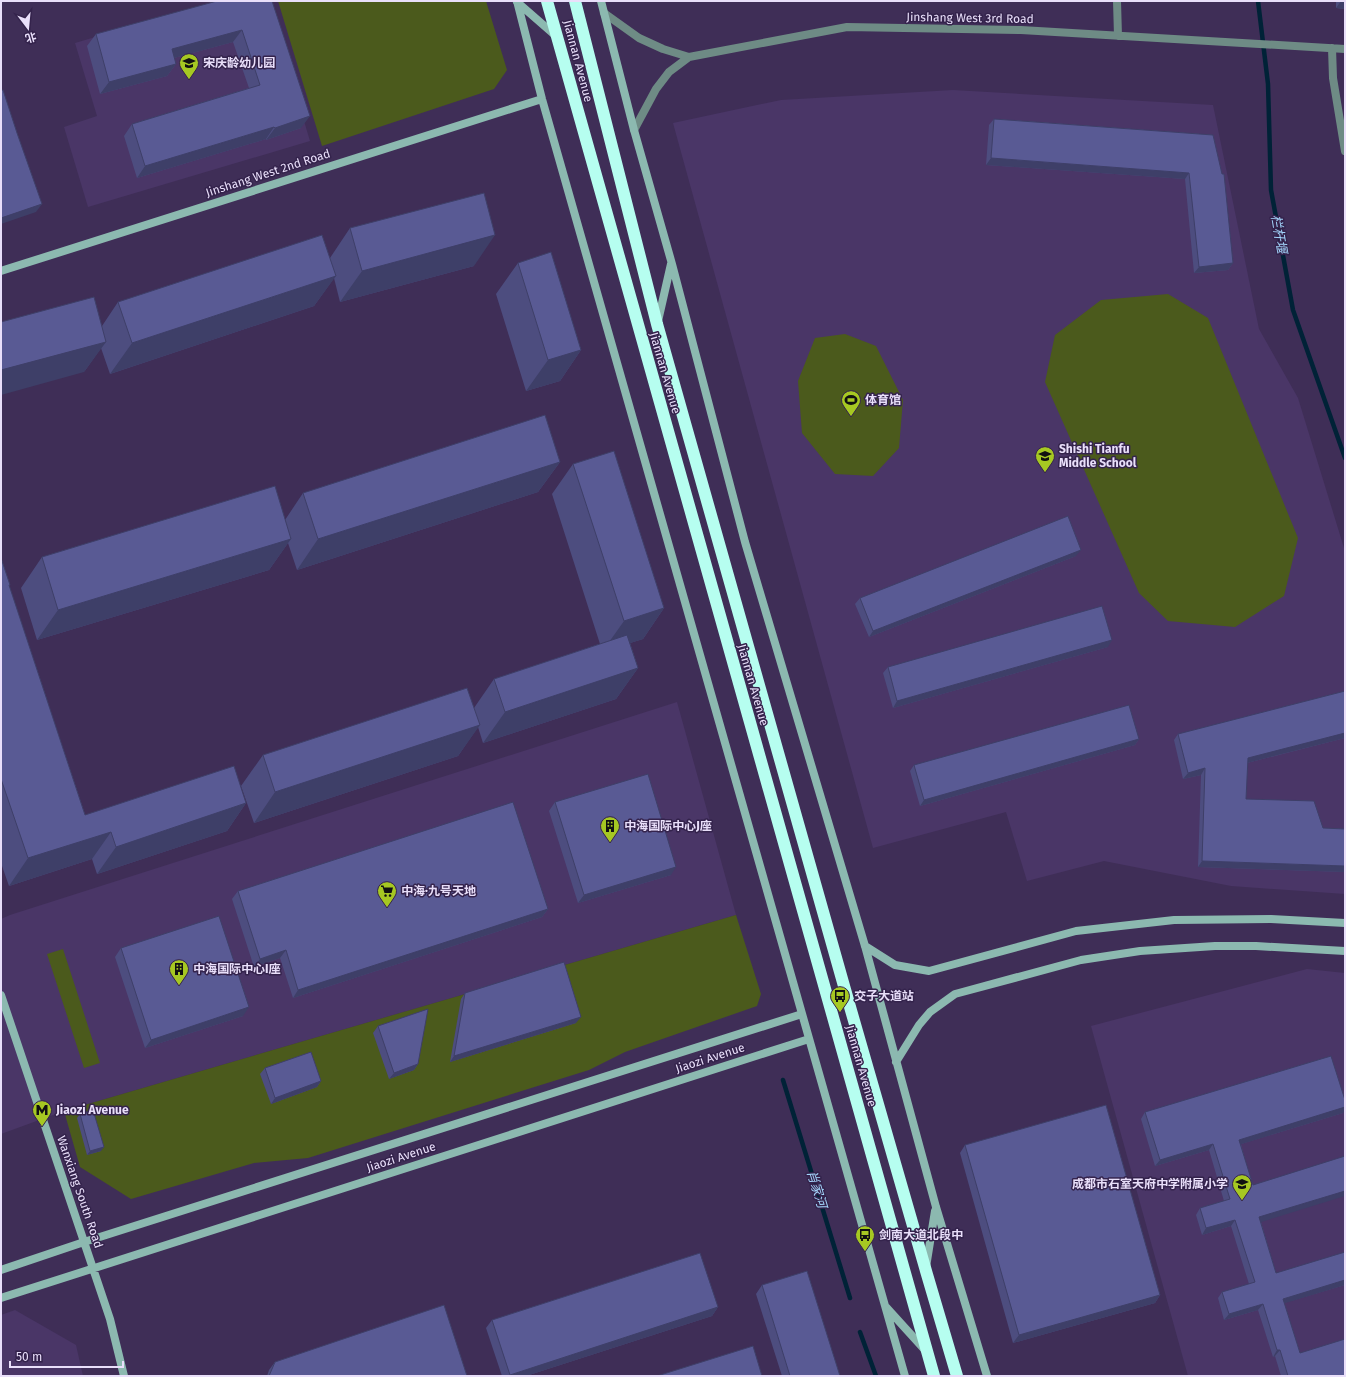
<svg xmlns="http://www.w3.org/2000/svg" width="1346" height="1377" font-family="'Fira Sans','Noto Sans SC',sans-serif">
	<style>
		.built { fill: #4a3667 }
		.green { fill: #4b5a1c }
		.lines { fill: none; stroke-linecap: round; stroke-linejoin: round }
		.stream { stroke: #002237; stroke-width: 4.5 }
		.street { stroke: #6e8b85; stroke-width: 8 }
		.secondary { stroke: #8cb9b0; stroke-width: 8 }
		.highway { stroke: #b6fef0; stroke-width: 12 }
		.wall { fill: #4d4d7f }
		.shaded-wall { fill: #3e3f68 }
		.building { fill: #595a94; stroke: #3e3f68 }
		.labels { text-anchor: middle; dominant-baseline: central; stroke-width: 3; stroke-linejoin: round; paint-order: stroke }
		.street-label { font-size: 12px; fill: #e9dffa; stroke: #34234c }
		.poi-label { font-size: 12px; font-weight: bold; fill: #e9dffa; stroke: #34234c; text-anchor: start }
		.water-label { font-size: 13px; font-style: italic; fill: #a3d4fa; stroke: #34234c }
	</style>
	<rect width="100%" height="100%" fill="#3f2e57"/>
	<path class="built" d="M217,1H268L310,141L88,207L64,127L97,116L75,43Z
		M953,90L1213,105L1259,329L1298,398L1344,548L1345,894L1231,886L1104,861L1027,881L1006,812L873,848L673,123L781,100Z
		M677,702L736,915L64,1111L1,1134V919L10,915Z
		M1307,969L1345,973V1376H1188L1091,1026Z
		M15,1310L76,1345L83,1376H1V1315Z"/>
	<path class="green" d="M278,1H486L507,70L494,89L322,146Z
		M1168,294L1208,318L1298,538L1284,596L1235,627L1168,621L1139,593L1045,382L1055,335L1101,300Z
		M845,334L876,346L903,400L899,448L873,476L835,474L802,433L798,381L815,338Z
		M736,915L761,994L757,1006L625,1052L589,1070L308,1158L254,1163L131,1199L80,1167L64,1111Z
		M63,949L100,1063L84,1068L47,954Z"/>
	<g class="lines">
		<path class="stream" d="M1258,1L1268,84L1271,190L1293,310L1345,458
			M783,1080L850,1298
			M860,1332L876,1376"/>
		<path class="street" d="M1117,1L1118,36
			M604,13L639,38L663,49L689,57
			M1332,48L1333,78L1345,151
			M634,130L656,89L669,72L689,57L847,27L1021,30L1345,49"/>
		<path class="secondary" d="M517,1L542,99L905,1376
			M601,1L634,130L672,264L745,542L865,946L936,1207L987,1376
			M517,2L556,36
			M1,271L542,99
			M658,321L671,264
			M865,946L895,965L929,971L1076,931L1174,920L1271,919L1345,923
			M1,995L110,1319L124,1376
			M896,1062L919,1025L930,1012L955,994L1081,960L1140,951L1215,946H1256L1345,951
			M926,1267L935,1211
			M1,1270L84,1242L802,1014
			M1,1298L809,1039
			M886,1307L925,1350"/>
		<path class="highway" d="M547,1L934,1376
			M575,1L657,324L844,986L926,1271L957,1376"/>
	</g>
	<path class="wall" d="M272,1L301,128L266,140V139L137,178L124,136L132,124L249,88L233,42L174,58L176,64L167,76L100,94L87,46L96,34Z
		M1336,1H1345V9L1336,8Z
		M994,119L1213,135L1233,263L1228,270L1194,273L1185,179L986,165L989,125Z
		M350,228L474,266L340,302L334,278L314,306L110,374L101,348L84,372L102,326L118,302L330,258Z
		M518,263L581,350L560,381L526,391L496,294Z
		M560,462L538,492L297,570L288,543L269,570L37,640L21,588L42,557L285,520L303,493Z
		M573,464L664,608L643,639L630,643L638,668L616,699L483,743L478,727L458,756L254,823L241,786L263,755L474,708L494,679L600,644L552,494Z
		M1076,556L869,637L855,604L860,598Z
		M1,558L10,585L9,586L85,815L246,803L227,831L97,874L92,859L9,886L1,863Z
		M1108,647L893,708L883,673L888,667Z
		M1178,734L1345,738L1247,763L1246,799L1323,828L1345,829V872L1198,867L1201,775L1183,779L1174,740Z
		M1139,739L1135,745L920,806L910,771L914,765Z
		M555,802L671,875L578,903L549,811Z
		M238,891L548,909L542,917L293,998L280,958L254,967L232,899Z
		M121,948L243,1016L145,1048L115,957Z
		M465,993L576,1023L450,1062L461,999Z
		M378,1026L418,1064L414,1070L389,1079L373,1033Z
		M265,1068L321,1081L317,1087L271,1104L260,1074Z
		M1145,1112L1343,1113L1241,1144L1261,1222L1276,1273L1345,1285L1284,1303L1300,1353L1345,1376H1281L1275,1356L1273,1357L1258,1310L1224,1320L1218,1298L1222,1292L1249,1284L1231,1226L1202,1235L1196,1215L1200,1208L1224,1201L1209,1150L1155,1166L1141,1119Z
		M80,1114L101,1151L87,1155L77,1118Z
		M965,1145L1160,1295L1155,1303L1013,1343L960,1153Z
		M762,1285L840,1376H782L756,1294Z
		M718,1307L712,1316L526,1376H502L486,1328L492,1320Z
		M275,1362L467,1376H267L269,1370Z"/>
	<path class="shaded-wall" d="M1341,1H1345V9L1336,8Z
		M242,30L233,42L163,61L172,49Z
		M176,64L167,76L100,94L109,82Z
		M310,116L301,128L266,140L275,128Z
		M274,127L266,139L137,178L145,166Z
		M991,158L1189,173L1185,179L986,165Z
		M42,204L36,212L1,224V218Z
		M495,235L474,266L340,302L362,271Z
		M1233,263L1228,270L1194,273L1199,267Z
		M336,276L314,306L110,374L132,343Z
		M106,342L84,372L1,395V370Z
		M581,350L560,381L526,391L548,360Z
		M560,462L538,492L297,570L318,539Z
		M291,539L269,570L37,640L58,610Z
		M1081,550L1076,556L869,637L873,631Z
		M664,608L643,639L602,652L624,621Z
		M1112,640L1108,647L893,708L897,701Z
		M638,668L616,699L483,743L505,712Z
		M480,725L458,756L254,823L275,792Z
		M1345,733V738L1243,764L1248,758Z
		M1139,739L1135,745L920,806L924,800Z
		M1205,768L1201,775L1183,779L1188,773Z
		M246,803L227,831L97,874L116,847Z
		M111,832L92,859L9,886L28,858Z
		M1202,861L1345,866V872L1198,867Z
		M676,867L671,875L578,903L584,895Z
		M548,909L542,917L293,998L298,990Z
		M286,950L280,958L254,967L260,959Z
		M249,1007L243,1016L145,1048L151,1040Z
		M581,1017L576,1023L450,1062L454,1056Z
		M418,1064L414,1070L389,1079L394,1073Z
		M321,1081L317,1087L271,1104L275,1098Z
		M1345,1107V1110L1343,1113L1235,1146L1239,1140Z
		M1213,1144L1209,1150L1155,1166L1160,1160Z
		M104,1147L101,1151L87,1155L90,1151Z
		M1345,1191V1196L1255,1224L1259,1217Z
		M1235,1220L1231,1226L1202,1235L1206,1228Z
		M1345,1280V1285L1279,1305L1283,1299Z
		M1160,1295L1155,1303L1013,1343L1019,1335Z
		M1263,1304L1258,1310L1224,1320L1229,1314Z
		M718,1307L712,1316L526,1376H509L510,1375Z
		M1277,1350H1280L1275,1356L1273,1357Z"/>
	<path class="building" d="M217,1H272L310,116L275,128L274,127L145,166L132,124L260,85L242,30L172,49L176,64L109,82L96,34Z
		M1,90H3L17,133L42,204L1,218Z
		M994,119L1213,135L1222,174H1224L1233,263L1199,267L1189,173L991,158Z
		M484,193L495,235L362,271L350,228Z
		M322,235L336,276L132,343L118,302Z
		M551,252L581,350L548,360L518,263Z
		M94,297L106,342L1,370V322Z
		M545,415L560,462L318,539L303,493Z
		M614,451L664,608L624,621L573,464Z
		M275,486L291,539L58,610L42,557Z
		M1068,516L1081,550L873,631L860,598Z
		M1,558L10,585H9L85,815L234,766L246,803L116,847L111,832L28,858L1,779Z
		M1102,606L1112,640L897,701L888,667Z
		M627,635L638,668L505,712L494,679Z
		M467,688L480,725L275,792L263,755Z
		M1345,691V733L1248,758L1246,799L1314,801L1323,828L1345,829V866L1202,861L1205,768L1188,773L1178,734Z
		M1129,705L1139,739L924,800L914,765Z
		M648,774L676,867L584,895L555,802Z
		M513,802L548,909L298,990L286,950L260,959L238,891Z
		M219,916L249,1007L151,1040L121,948Z
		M564,962L581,1017L454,1056L465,993Z
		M428,1009L418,1064L394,1073L378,1026Z
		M311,1052L321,1081L275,1098L265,1068Z
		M1331,1056L1345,1100V1107L1239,1140L1253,1185L1345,1156V1191L1259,1217L1276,1273L1345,1252V1280L1283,1299L1300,1353L1345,1339V1376H1288L1280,1350H1277L1263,1304L1229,1314L1222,1292L1255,1282L1235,1220L1206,1228L1200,1208L1230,1199L1213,1144L1160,1160L1145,1112Z
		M1106,1105L1160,1295L1019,1335L965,1145Z
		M93,1110L104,1147L90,1151L80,1114Z
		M700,1253L718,1307L510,1375L492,1320Z
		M807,1271L840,1376H790L762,1285Z
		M444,1305L467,1376H269L275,1362Z
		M753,1346L762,1376H657Z"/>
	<defs>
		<symbol id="school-pin" viewBox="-11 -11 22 30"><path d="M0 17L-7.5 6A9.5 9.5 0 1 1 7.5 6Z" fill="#a6c822" stroke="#34234c"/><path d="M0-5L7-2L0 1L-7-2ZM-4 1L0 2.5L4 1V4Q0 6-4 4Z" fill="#111"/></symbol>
		<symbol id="stadium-pin" viewBox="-11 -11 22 30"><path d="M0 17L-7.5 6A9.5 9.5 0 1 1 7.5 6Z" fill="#a6c822" stroke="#34234c"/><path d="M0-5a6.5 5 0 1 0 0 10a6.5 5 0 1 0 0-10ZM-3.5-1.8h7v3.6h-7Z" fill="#111"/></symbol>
		<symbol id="building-pin" viewBox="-11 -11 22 30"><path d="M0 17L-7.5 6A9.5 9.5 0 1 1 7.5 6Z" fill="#a6c822" stroke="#34234c"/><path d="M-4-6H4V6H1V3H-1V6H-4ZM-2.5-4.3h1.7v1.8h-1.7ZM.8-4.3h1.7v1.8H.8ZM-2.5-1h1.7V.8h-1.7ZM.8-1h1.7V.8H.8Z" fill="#111"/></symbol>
		<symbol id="supermarket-pin" viewBox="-11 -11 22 30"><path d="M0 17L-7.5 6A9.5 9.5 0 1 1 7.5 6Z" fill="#a6c822" stroke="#34234c"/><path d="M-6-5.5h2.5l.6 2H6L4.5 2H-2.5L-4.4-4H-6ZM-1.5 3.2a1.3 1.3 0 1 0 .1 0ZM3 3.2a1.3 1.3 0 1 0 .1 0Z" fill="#111"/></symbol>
		<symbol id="bus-pin" viewBox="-11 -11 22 30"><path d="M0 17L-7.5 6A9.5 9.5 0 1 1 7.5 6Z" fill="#a6c822" stroke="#34234c"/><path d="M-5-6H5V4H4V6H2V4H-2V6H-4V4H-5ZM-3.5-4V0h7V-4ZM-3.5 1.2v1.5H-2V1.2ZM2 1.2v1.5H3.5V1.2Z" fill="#111"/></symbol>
		<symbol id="metro-pin" viewBox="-11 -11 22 30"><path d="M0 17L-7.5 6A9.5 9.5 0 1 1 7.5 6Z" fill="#a6c822" stroke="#34234c"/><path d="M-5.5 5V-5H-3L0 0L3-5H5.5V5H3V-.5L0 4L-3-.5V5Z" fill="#111"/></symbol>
	</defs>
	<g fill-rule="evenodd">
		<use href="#school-pin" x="178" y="52" width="22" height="30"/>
		<use href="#stadium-pin" x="840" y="389" width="22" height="30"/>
		<use href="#school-pin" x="1034" y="445" width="22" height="30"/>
		<use href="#building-pin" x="599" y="815" width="22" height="30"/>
		<use href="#supermarket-pin" x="376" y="880" width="22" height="30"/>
		<use href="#building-pin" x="168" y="958" width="22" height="30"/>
		<use href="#bus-pin" x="829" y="985" width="22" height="30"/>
		<use href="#metro-pin" x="31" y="1099" width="22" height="30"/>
		<use href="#school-pin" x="1231" y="1173" width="22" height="30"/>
		<use href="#bus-pin" x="854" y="1224" width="22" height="30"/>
	</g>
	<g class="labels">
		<g class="street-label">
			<text transform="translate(970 18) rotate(1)">Jinshang West 3rd Road</text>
			<text transform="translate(578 61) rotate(75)">Jiannan Avenue</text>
			<text transform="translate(268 173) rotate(-18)">Jinshang West 2nd Road</text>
			<text transform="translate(665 373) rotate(74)">Jiannan Avenue</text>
			<text transform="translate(753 685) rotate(74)">Jiannan Avenue</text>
			<text transform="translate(710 1058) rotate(-18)">Jiaozi Avenue</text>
			<text transform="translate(861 1066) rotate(74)">Jiannan Avenue</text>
			<text transform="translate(401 1157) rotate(-18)">Jiaozi Avenue</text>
			<text transform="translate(80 1192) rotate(71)">Wanxiang South Road</text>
		</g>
		<g class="poi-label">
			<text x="203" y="63">宋庆龄幼儿园</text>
			<text x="865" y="400">体育馆</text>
			<text x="1059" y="449">Shishi Tianfu<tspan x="1059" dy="14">Middle School</tspan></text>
			<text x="624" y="826">中海国际中心J座</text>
			<text x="401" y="891">中海·九号天地</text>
			<text x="193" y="969">中海国际中心I座</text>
			<text x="854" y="996">交子大道站</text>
			<text x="56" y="1110">Jiaozi Avenue</text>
			<text x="1228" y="1184" text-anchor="end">成都市石室天府中学附属小学</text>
			<text x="879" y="1235">剑南大道北段中</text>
		</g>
		<g class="water-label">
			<text transform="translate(1279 234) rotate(80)">栏杆堰</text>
			<text transform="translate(817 1189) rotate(73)">肖家河</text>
		</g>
	</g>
	<rect width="1346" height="1377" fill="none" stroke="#e9dffa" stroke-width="4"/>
	<g transform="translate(28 28) rotate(164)" stroke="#34234c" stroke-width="3" paint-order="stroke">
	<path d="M0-3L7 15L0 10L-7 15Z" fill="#e9dffa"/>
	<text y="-6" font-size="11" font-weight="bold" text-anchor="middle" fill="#e9dffa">北</text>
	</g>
	<path d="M10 1361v6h113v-6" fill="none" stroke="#e9dffa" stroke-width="2"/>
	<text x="16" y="1361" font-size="12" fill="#e9dffa" stroke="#34234c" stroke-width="3" paint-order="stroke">50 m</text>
</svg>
